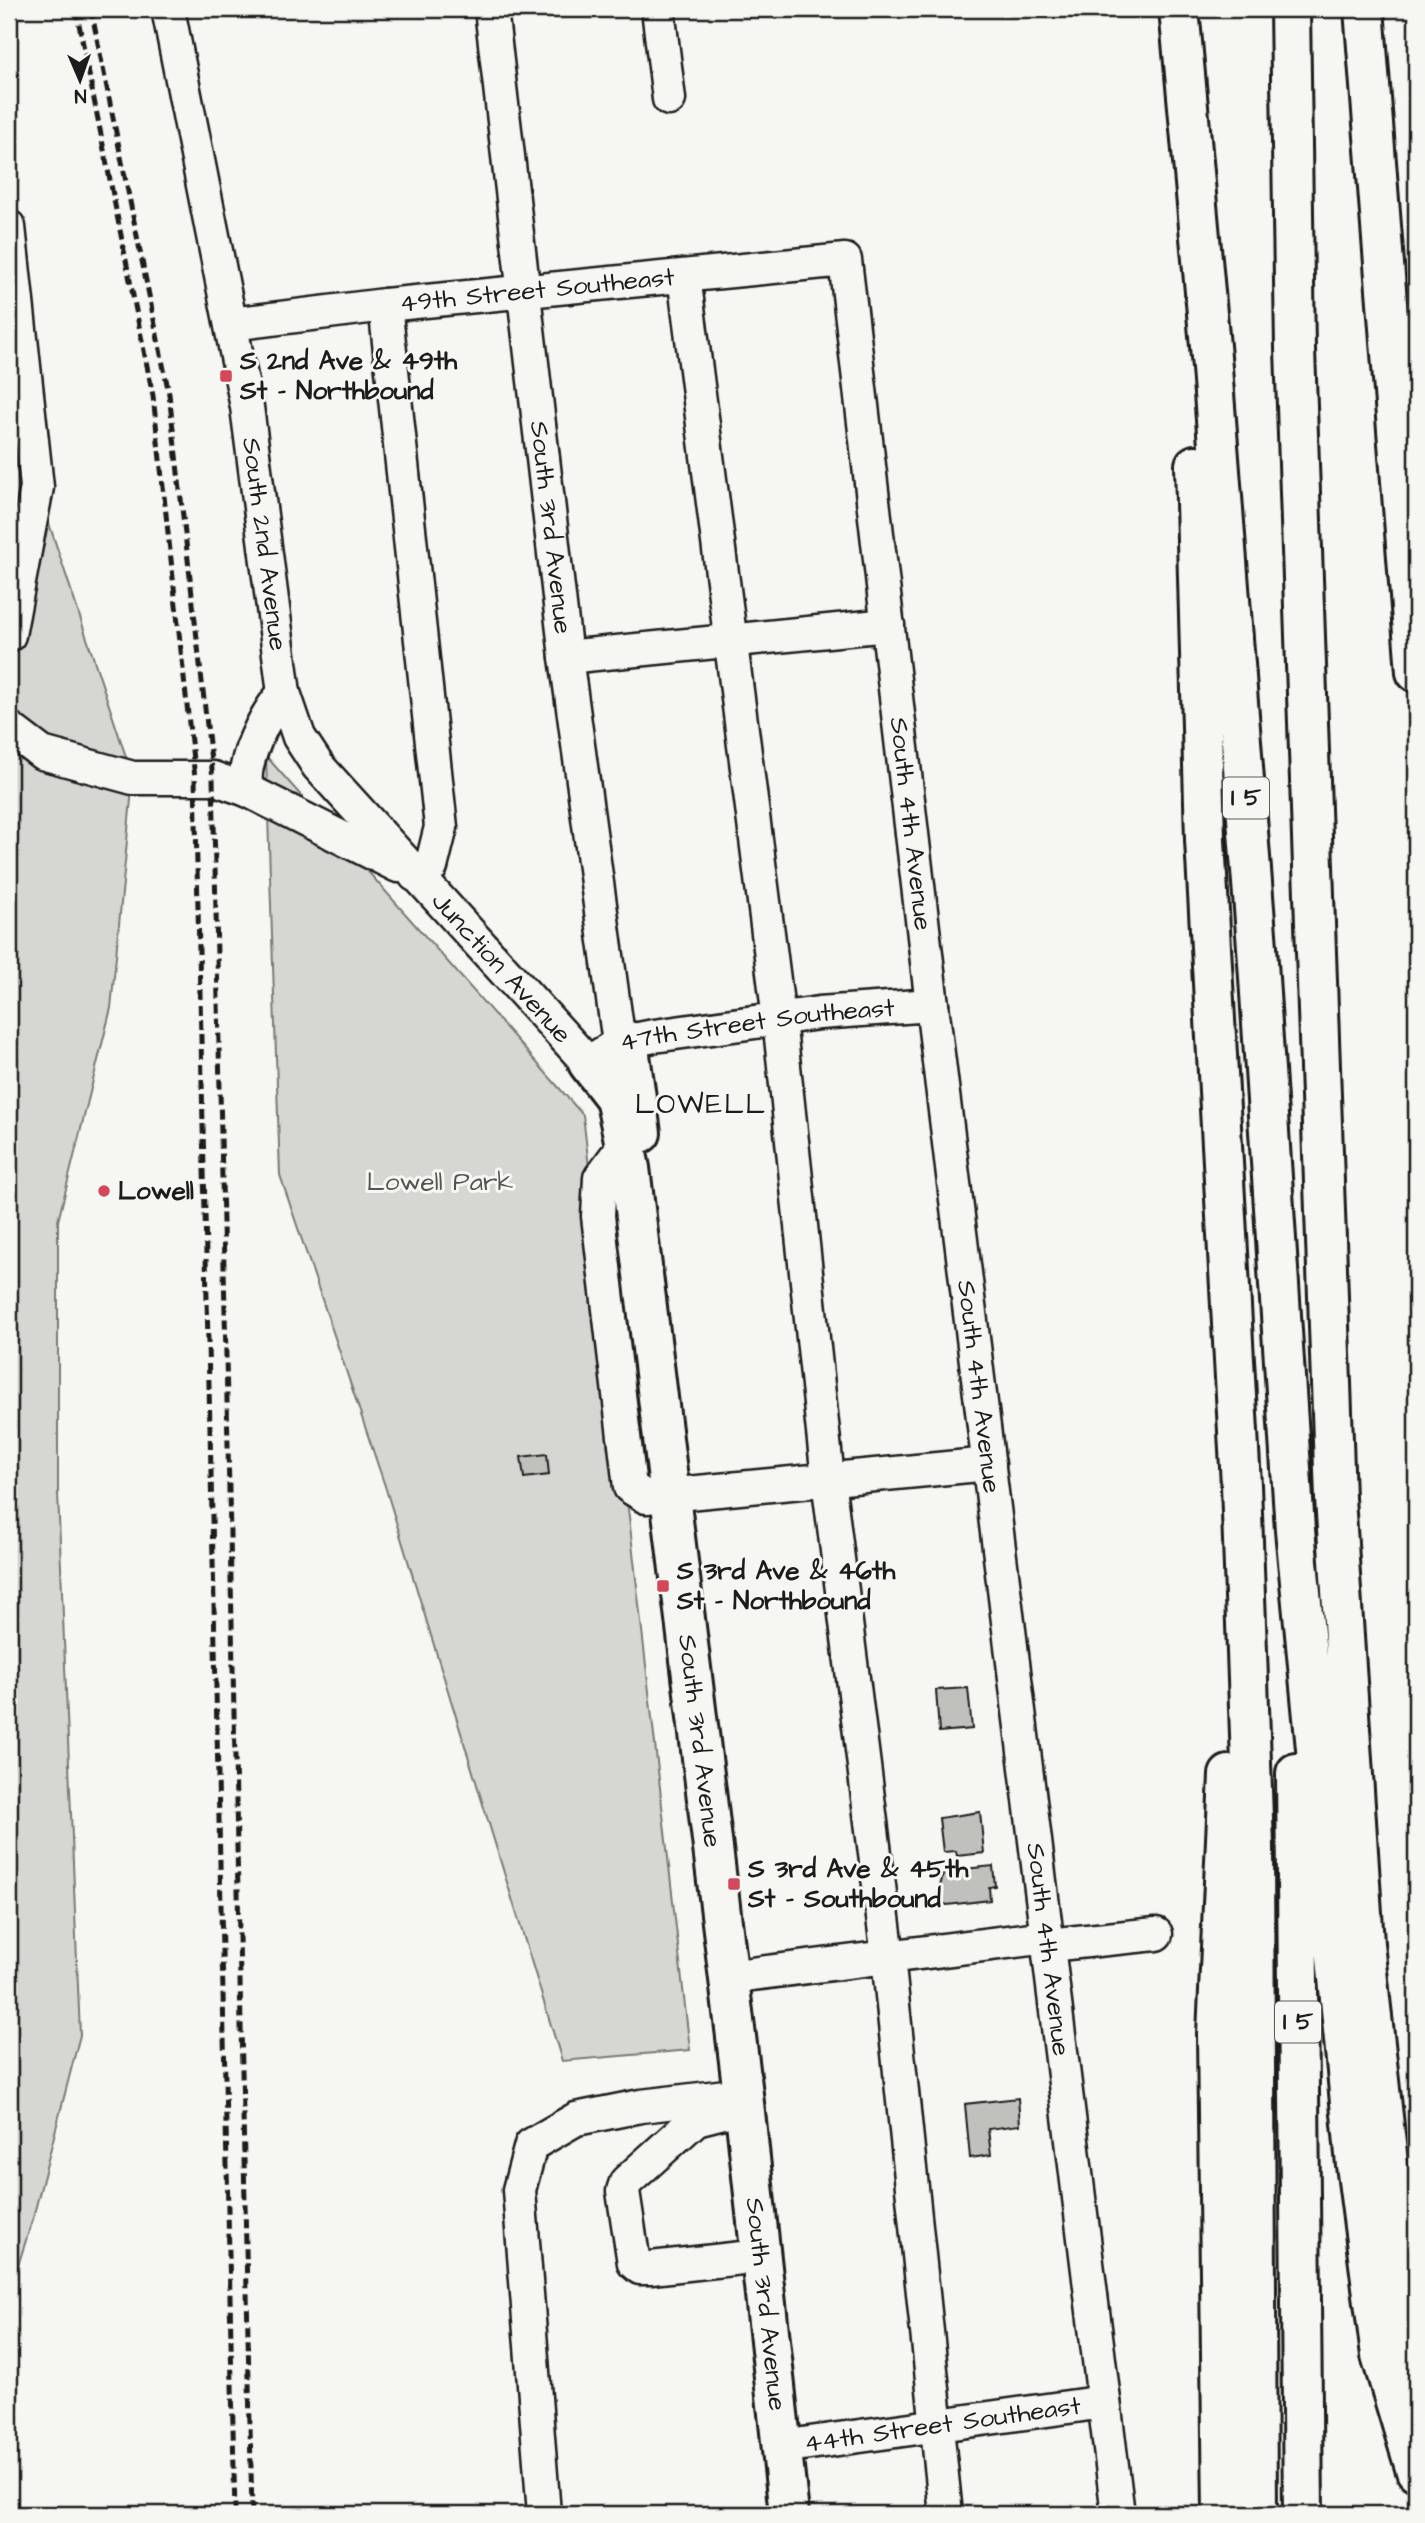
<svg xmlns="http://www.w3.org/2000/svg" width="1425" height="2523" font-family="'Architects Daughter',sans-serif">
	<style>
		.green { fill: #d6d6d2; stroke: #797977; stroke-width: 2 }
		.building { fill: #c0c0bd; stroke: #1c1c1c; stroke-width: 2 }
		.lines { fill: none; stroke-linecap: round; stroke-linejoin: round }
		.minor-casing { stroke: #1c1c1c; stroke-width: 37 }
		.major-casing { stroke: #1c1c1c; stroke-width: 44 }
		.highway-casing { stroke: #1c1c1c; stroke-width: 44 }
		.minor { stroke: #f6f6f2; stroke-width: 32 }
		.major { stroke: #f6f6f2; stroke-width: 38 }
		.highway { stroke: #f6f6f2; stroke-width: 38 }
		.rail { stroke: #1c1c1c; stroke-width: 5; stroke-dasharray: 10 5; stroke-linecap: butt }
		.poi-dot { fill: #d1495b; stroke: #f6f6f2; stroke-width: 2.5 }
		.labels { text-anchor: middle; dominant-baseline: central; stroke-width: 6; stroke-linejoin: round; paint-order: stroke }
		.shield { fill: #f6f6f2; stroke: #5d5d5c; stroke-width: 2 }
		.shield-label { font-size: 24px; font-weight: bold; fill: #1c1c1c }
		.street-label { font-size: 26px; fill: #1c1c1c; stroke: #f6f6f2 }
		.poi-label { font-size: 26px; font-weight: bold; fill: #1c1c1c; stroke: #f6f6f2; text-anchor: start }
		.park-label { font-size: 26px; fill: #545453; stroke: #f6f6f2 }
		.neighbourhood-label { font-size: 28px; letter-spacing: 2px; fill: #1c1c1c; stroke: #f6f6f2 }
	</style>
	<rect width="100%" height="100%" fill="#f6f6f2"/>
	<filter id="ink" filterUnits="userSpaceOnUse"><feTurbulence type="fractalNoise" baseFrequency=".0143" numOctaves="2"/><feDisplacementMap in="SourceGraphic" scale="14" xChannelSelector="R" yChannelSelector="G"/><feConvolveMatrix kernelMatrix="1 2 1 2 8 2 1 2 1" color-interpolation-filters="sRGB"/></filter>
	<g filter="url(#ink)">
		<path class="green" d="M9,227L37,487L133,778L111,1008L58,1221V1493L80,2035L33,2218L9,2294Z
			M266,756L583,1115L690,2050L562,2061L385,1486L280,1175Z"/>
		<path class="building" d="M547,1454L549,1475L524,1478L521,1457Z
			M968,1688L972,1729L939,1732L936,1690Z
			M980,1812L984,1853L957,1856L956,1851L943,1852L939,1818Z
			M993,1866L995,1886L989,1887L990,1900L947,1905L941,1902L939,1890L944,1871Z
			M1018,2098L1020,2125L988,2129L991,2155L970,2158L965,2104Z"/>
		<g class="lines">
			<defs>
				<g id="minor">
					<path id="s1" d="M168,9L247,407L284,693L299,737L318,766L588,1063L619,1043L654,1036L819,1013L932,1005"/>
					<path id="s2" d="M491,9L566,657L619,1043"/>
					<path d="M658,9L669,99"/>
					<path d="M9,227L37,487L9,635"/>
					<path d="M684,276L779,1019L828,1479L888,1957L946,2514"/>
					<path d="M385,305L441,827L431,867L415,875"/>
					<path id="s3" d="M231,324L385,305L845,260L932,1005L1118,2514"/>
					<path d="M566,657L888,625"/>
					<path d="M284,693C265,714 240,763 247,790L398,866"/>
					<path d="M9,728L42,753L133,778H213L247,790"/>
					<path d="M625,1144L600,1178L598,1216L630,1487L646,1497L989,1464"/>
					<path d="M1048,1945L1156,1934"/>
					<path d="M728,1977L1047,1937"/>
					<path d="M731,2110L696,2119L626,2182L623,2191L634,2263L640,2268H651L760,2256"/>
					<path id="s4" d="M781,2447L1104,2402"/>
					<path d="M544,2514L519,2190L531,2145L576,2119L641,2106L743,2094"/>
				</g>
				<g id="major">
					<path d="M628,1041L641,1133"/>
					<path id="s5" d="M588,1063L615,1098L630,1168L743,2094L789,2514"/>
				</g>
				<path id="highway" d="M1179,9L1212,368L1257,947L1295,1530L1356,2165L1381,2355L1416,2471
					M1290,9L1295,349L1335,1498L1364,1944L1410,2362
					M1364,9L1416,672
					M1195,465L1205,840L1241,1485L1254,1846L1257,2514
					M1296,1773L1303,2514
					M1223,2514L1217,2034L1229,1775"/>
			</defs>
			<use href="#minor" class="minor-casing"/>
			<use href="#major" class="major-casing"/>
			<use href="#highway" class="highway-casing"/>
			<use href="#minor" class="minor"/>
			<use href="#major" class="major"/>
			<use href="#highway" class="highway"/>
			<path class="rail" d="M76,9L153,396L195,778L235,2514
				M91,9L169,394L213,778L252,2514"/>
		</g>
	</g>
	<g class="poi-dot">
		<rect x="219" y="369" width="14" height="14" rx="3.5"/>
		<circle cx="104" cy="1191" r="7"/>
		<rect x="656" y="1579" width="14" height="14" rx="3.5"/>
		<rect x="727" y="1877" width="14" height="14" rx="3.5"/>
	</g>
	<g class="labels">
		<g class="shield">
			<rect x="1223" y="777.5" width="46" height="41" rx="5"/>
			<rect x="1275" y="2001.5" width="46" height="41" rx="5"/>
		</g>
		<g class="shield-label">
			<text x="1246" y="798">I 5</text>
			<text x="1298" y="2022">I 5</text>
		</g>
		<g class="street-label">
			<text stroke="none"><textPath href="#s3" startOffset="308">49th Street Southeast</textPath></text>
			<text stroke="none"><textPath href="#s2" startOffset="522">South 3rd Avenue</textPath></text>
			<text stroke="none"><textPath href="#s1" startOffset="544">South 2nd Avenue</textPath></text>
			<text stroke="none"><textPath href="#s3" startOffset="1185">South 4th Avenue</textPath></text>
			<text stroke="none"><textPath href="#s1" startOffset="1048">Junction Avenue</textPath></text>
			<text stroke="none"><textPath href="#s1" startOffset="1353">47th Street Southeast</textPath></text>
			<text stroke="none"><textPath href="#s3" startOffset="1752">South 4th Avenue</textPath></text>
			<text stroke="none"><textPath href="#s5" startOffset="693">South 3rd Avenue</textPath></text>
			<text stroke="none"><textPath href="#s3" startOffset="2319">South 4th Avenue</textPath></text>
			<text stroke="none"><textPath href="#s5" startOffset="1260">South 3rd Avenue</textPath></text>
			<text stroke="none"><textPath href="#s4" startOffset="163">44th Street Southeast</textPath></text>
		</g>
		<g class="poi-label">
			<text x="240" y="361">S 2nd Ave &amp; 49th<tspan x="240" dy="30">St - Northbound</tspan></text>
			<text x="118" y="1191">Lowell</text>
			<text x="677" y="1571">S 3rd Ave &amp; 46th<tspan x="677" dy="30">St - Northbound</tspan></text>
			<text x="748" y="1869">S 3rd Ave &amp; 45th<tspan x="748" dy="30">St - Southbound</tspan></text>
		</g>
		<g class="park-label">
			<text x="440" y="1182">Lowell Park</text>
		</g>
		<g class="neighbourhood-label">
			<text x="701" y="1104">LOWELL</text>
		</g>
	</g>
	<rect width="1425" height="2523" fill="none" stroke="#f6f6f2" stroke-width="35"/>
	<rect x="18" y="18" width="1390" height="2488" fill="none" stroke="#1c1c1c" stroke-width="2.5" filter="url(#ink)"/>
	<g transform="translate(80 80) rotate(178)" stroke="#f6f6f2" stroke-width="5" paint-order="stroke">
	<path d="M0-5L12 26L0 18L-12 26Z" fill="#1c1c1c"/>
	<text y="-10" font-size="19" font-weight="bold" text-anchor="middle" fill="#1c1c1c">N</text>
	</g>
</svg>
